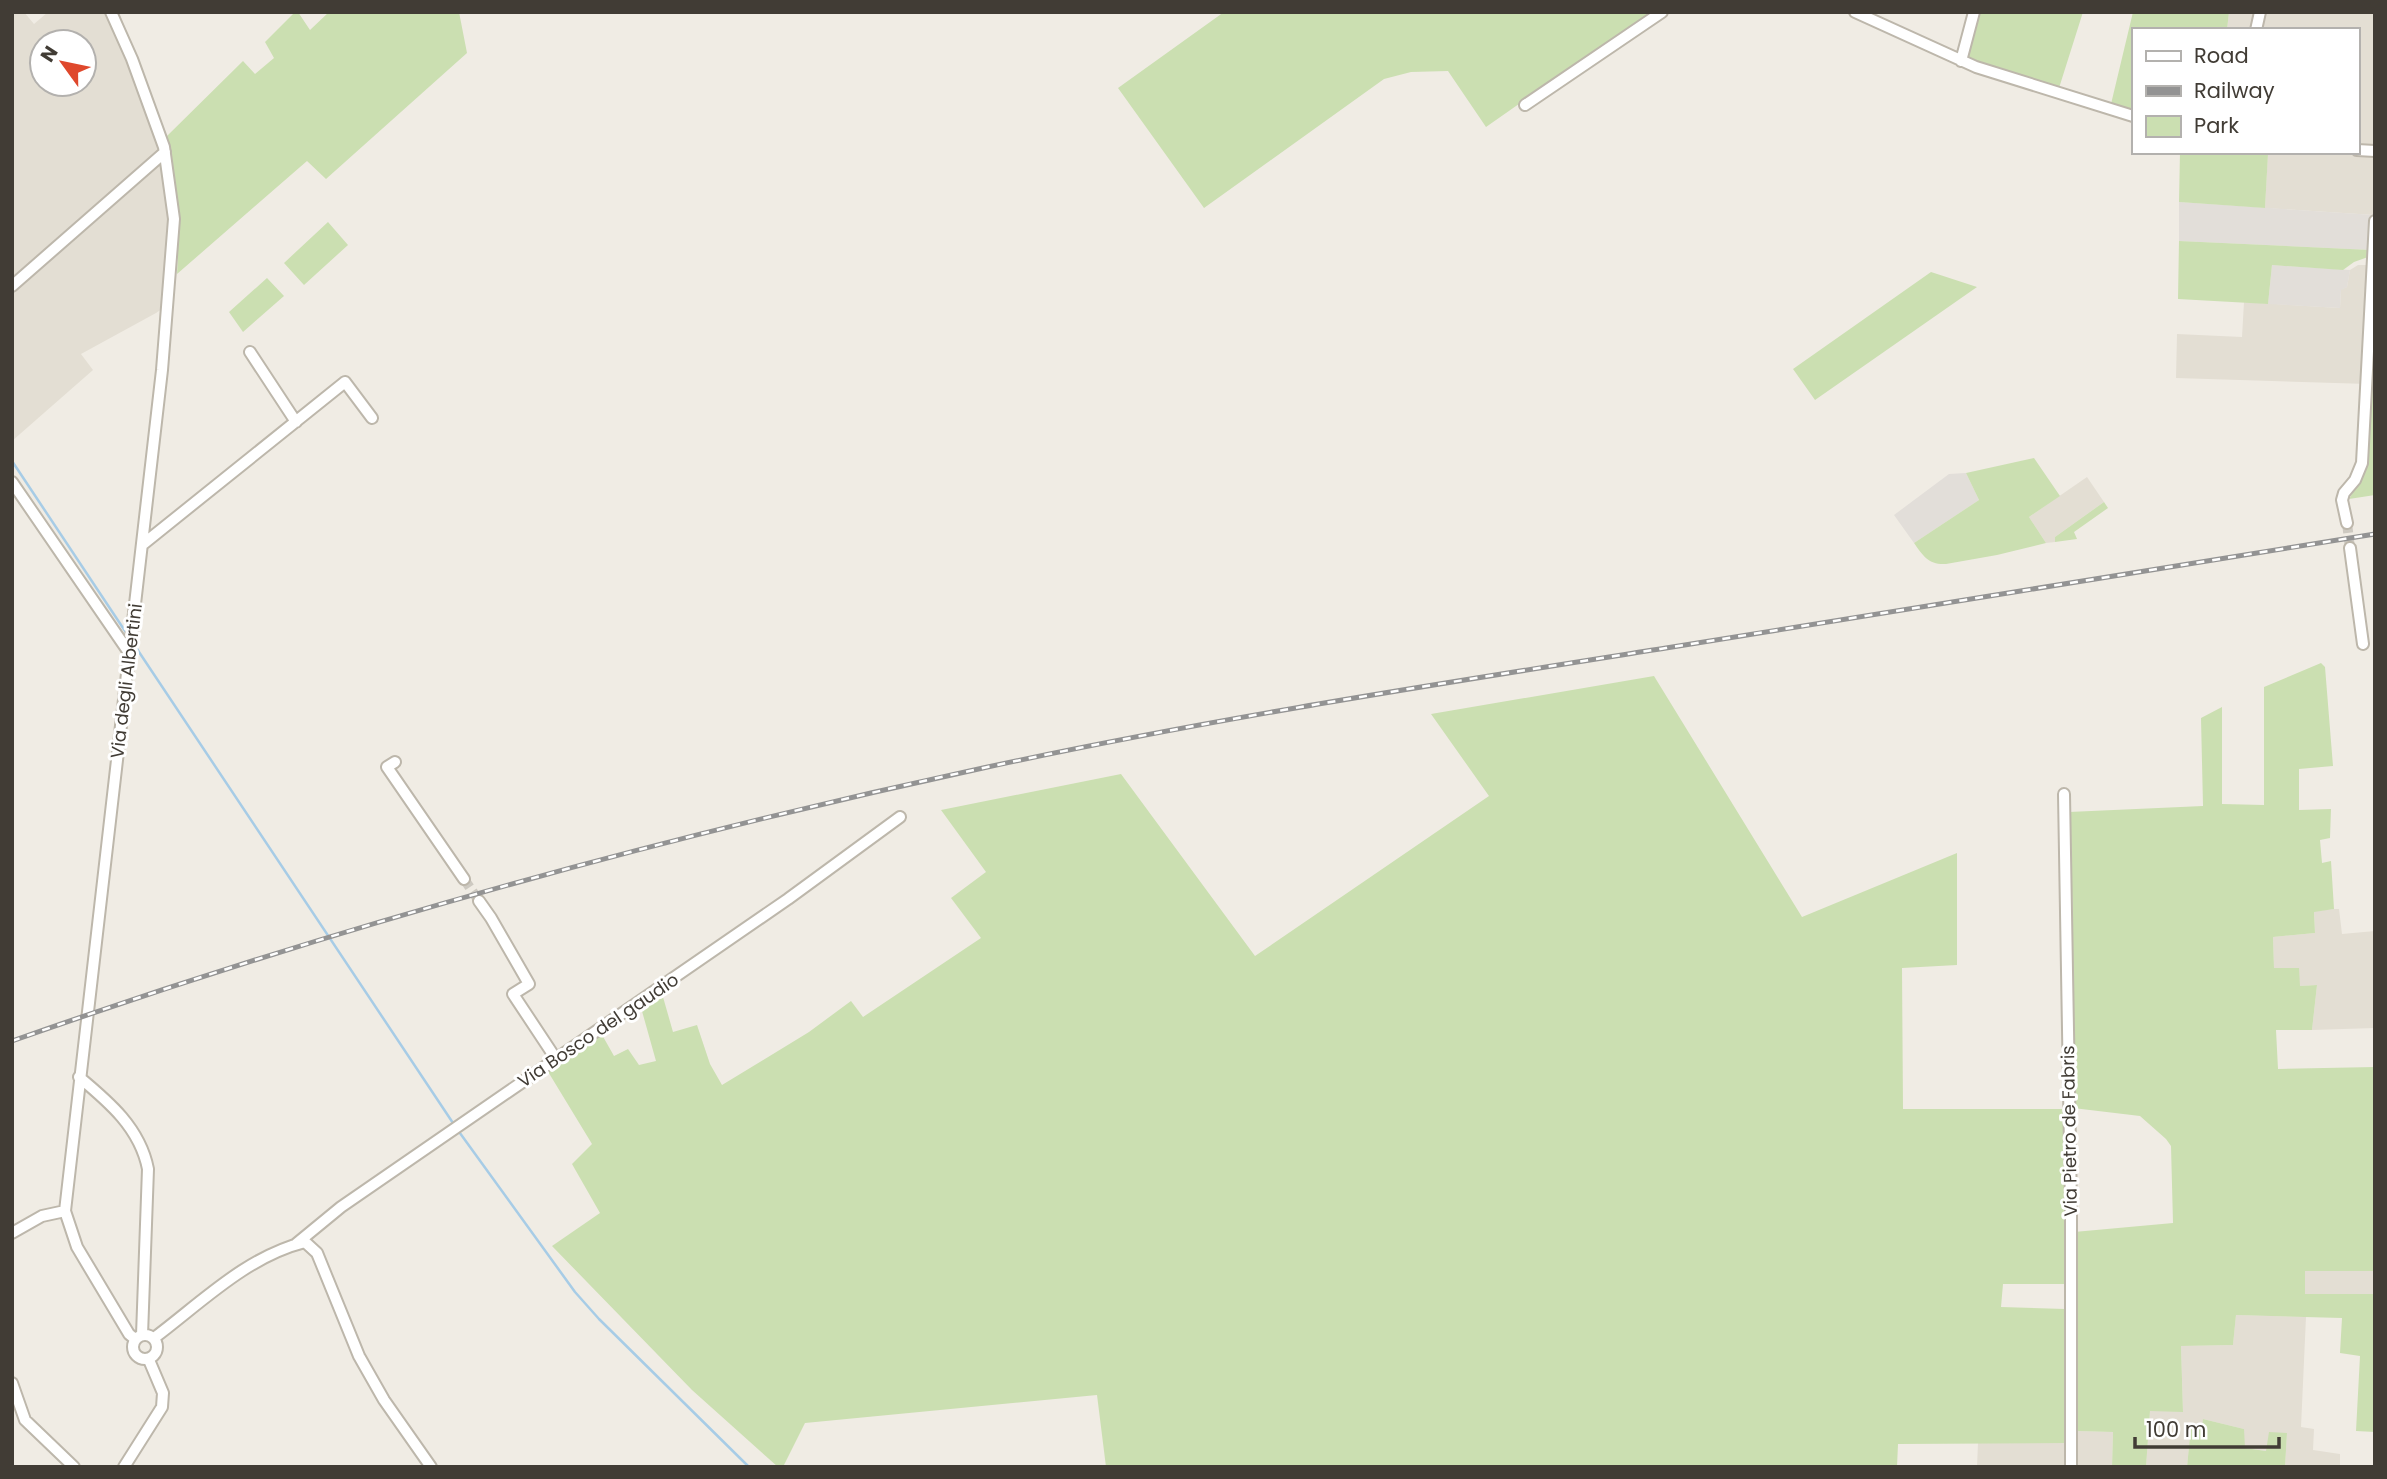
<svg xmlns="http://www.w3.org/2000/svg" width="2387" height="1479" font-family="Poppins,sans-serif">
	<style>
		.residential { fill: #e3ded3; fill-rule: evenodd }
		.industrial { fill: #e2ded9 }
		.green { fill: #cbdfb1 }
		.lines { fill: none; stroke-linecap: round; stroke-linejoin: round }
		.stream { stroke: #a7cce6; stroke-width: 2.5 }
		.minor-tunnel { stroke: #cdc9c1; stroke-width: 10; stroke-dasharray: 10 5; stroke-linecap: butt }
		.minor-casing { stroke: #bdb7ab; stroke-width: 14 }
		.minor { stroke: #fff; stroke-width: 10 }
		.rail-casing { stroke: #939393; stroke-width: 5 }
		.rail { stroke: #fff; stroke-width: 2.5; stroke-dasharray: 8; stroke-linecap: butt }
		.labels { text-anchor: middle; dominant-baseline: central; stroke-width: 6; stroke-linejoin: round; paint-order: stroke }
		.street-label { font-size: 18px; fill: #413c35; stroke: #fff }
	</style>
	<rect width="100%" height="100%" fill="#f0ece4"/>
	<path class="residential" d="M12,12H24L34,24L48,12H119L167,136L176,175L179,238L172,302L156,313L81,354L93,370L12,441ZM42,42H84V84H42Z
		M2229,12H2375V148H2357V30H2227Z
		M2268,152H2375L2374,215L2265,208Z
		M2375,251V371H2368V384L2176,378L2177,334L2242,337L2244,302L2340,308L2341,289L2347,287L2350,270L2358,265H2374Z
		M2087,477L2104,502L2055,537V542L2046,543L2029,517Z
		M2334,909H2339L2342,934L2375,931V1028L2312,1030L2317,985L2300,986L2274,969L2273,937L2315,933L2314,911Z
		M2304,1271H2375V1294H2305Z
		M2236,1315L2306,1317L2301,1427L2314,1429L2313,1450L2340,1454V1465L2366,1467H2285L2287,1433L2267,1451L2244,1448V1429L2203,1419V1427H2191L2187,1467H2146L2150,1411H2183L2181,1346L2233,1345Z
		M2076,1431L2113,1432L2112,1467H1977L1978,1443H2075Z"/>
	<path class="industrial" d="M2179,202L2374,215L2371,250L2179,241Z
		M2272,265L2350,270L2347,287L2341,290L2340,308L2268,304Z
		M1966,473L1979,500L1914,543L1894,515L1949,474Z"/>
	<path class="green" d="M295,12H298L310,30L329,12H459L467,53L326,179L307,161L177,274C180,226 177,182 167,136L243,61L255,74L274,58L265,42Z
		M1224,12H1651L1486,127L1448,71L1411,72L1384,79L1204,208L1118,88Z
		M1975,12H2083L2059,88L1964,58Z
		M2133,12H2229L2227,30H2133V111L2111,104Z
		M2180,152L2268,154L2265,208L2179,202Z
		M328,222L348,245L304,285L284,263Z
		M2179,241L2371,250L2368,257L2354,262L2343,270L2272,265L2268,304L2178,299Z
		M1931,272L1977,287L1815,400L1793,369Z
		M267,278L284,296L243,332L229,312Z
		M2368,371H2375V495L2349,499L2365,472Z
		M2034,458L2060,496L2029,517L2046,543L1997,555L1946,564C1929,565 1923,556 1914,543L1979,500L1966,473Z
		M2104,502L2108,508L2074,532L2077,539L2055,542V537Z
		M2321,663L2325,667L2333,766L2299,769V810L2331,809L2330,838L2320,840L2322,863L2331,861L2334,909L2314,912L2315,933L2273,937L2274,968H2299L2300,986L2317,985L2312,1030H2276L2278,1069L2375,1067V1271H2305V1294H2375V1432L2356,1431L2360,1356L2340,1353L2342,1318L2236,1315L2233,1345L2181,1346L2183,1412L2150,1411L2146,1467H2112L2113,1432L2076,1431L2074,1232L2173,1223L2171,1146L2166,1139L2140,1116L2073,1108L2071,996L2073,918L2069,812L2203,806L2201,718L2222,707V804L2264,805V687Z
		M1654,676L1802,917L1957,853V965L1902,968L1903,1109H2062L2066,1115L2064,1284H2003L2001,1307L2065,1309V1443L1898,1444L1897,1467H1106L1097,1395L805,1423L783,1467H778L692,1390L552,1246L600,1213L572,1164L592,1144L547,1070L601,1033L614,1056L628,1049L639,1065L656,1061L640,1004L661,990L673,1032L697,1025L710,1064L722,1085L809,1032L851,1001L863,1017L981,938L951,898L986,872L941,810L1121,774L1255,956L1489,796L1431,714Z
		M2203,1419L2244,1429L2245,1448L2266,1451L2269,1432L2287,1433L2285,1467H2187L2191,1426L2202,1427Z"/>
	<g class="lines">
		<path class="stream" d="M12,461L127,634
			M135,646L453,1123
			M457,1129L575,1292L599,1319L749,1467"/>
		<path class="minor-tunnel" d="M2347,523L2350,548
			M464,879L479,901"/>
		<defs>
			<path id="minor" d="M111,12L132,59L164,147L174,219L162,370L65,1211L77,1247L129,1334L135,1339
				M1855,12L1976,67L2133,116
				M2256,30L2260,12
				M1961,61L1974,12
				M1525,105L1662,12
				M2357,150L2375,151
				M12,286L165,152
				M250,352L296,422
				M12,482L130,654
				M2347,523L2342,500L2344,493L2355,480L2362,463L2375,221
				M142,545L345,382L372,418
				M2350,548L2363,644
				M395,762L387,767L464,879
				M2064,794L2071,1206V1467
				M479,901L491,918L529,984L513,994L556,1059
				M79,1077C109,1102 140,1128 148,1169L142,1335
				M12,1233L42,1216L65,1211
				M296,1244L341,1207L788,899L900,817
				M133 1347a12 12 0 1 1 24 0a12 12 0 1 1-24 0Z
				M154,1338C202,1302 246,1257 305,1242L317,1253L359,1356L384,1400L431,1467
				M12,1383L25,1420L74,1467
				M124,1467L162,1407L163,1393L149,1360"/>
		</defs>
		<use href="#minor" class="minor-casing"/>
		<use href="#minor" class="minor"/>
		<defs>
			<path id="rail" d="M12,1041C330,929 654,839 983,768C1209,719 1438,684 1666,648C1902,610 2139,572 2375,534"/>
		</defs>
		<use href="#rail" class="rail-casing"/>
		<use href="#rail" class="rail"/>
	</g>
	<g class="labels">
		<g class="street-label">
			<text transform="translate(126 681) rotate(-83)">Via degli Albertini</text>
			<text transform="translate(598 1030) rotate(-34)">Via Bosco del gaudio</text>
			<text transform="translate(2069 1131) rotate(-91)">Via Pietro de Fabris</text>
		</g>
	</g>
	<rect width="2387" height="1479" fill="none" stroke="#413c35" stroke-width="28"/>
	<rect x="2132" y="28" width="228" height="126" fill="#ffffff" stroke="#b3b1ae" stroke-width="2"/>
	<rect x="2146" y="51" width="35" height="10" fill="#ffffff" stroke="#b3b1ae" stroke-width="2"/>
	<text x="2194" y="63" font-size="21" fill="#413c35">Road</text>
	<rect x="2146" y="86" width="35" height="10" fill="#939393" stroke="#b3b1ae" stroke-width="2"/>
	<text x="2194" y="98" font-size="21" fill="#413c35">Railway</text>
	<rect x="2146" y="116" width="35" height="21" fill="#cbdfb1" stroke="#b3b1ae" stroke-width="2"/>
	<text x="2194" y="133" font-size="21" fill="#413c35">Park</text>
	<g transform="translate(63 63) rotate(303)"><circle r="33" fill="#ffffff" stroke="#b3b1ae" stroke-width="2"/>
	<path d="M0-5L12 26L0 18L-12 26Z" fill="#df482c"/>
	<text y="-10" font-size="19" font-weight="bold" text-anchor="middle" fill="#413c35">N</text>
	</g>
	<path d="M2135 1437v10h144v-10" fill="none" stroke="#413c35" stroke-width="3.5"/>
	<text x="2146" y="1437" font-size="21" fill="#413c35" stroke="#ffffff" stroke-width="5" paint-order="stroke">100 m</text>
</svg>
